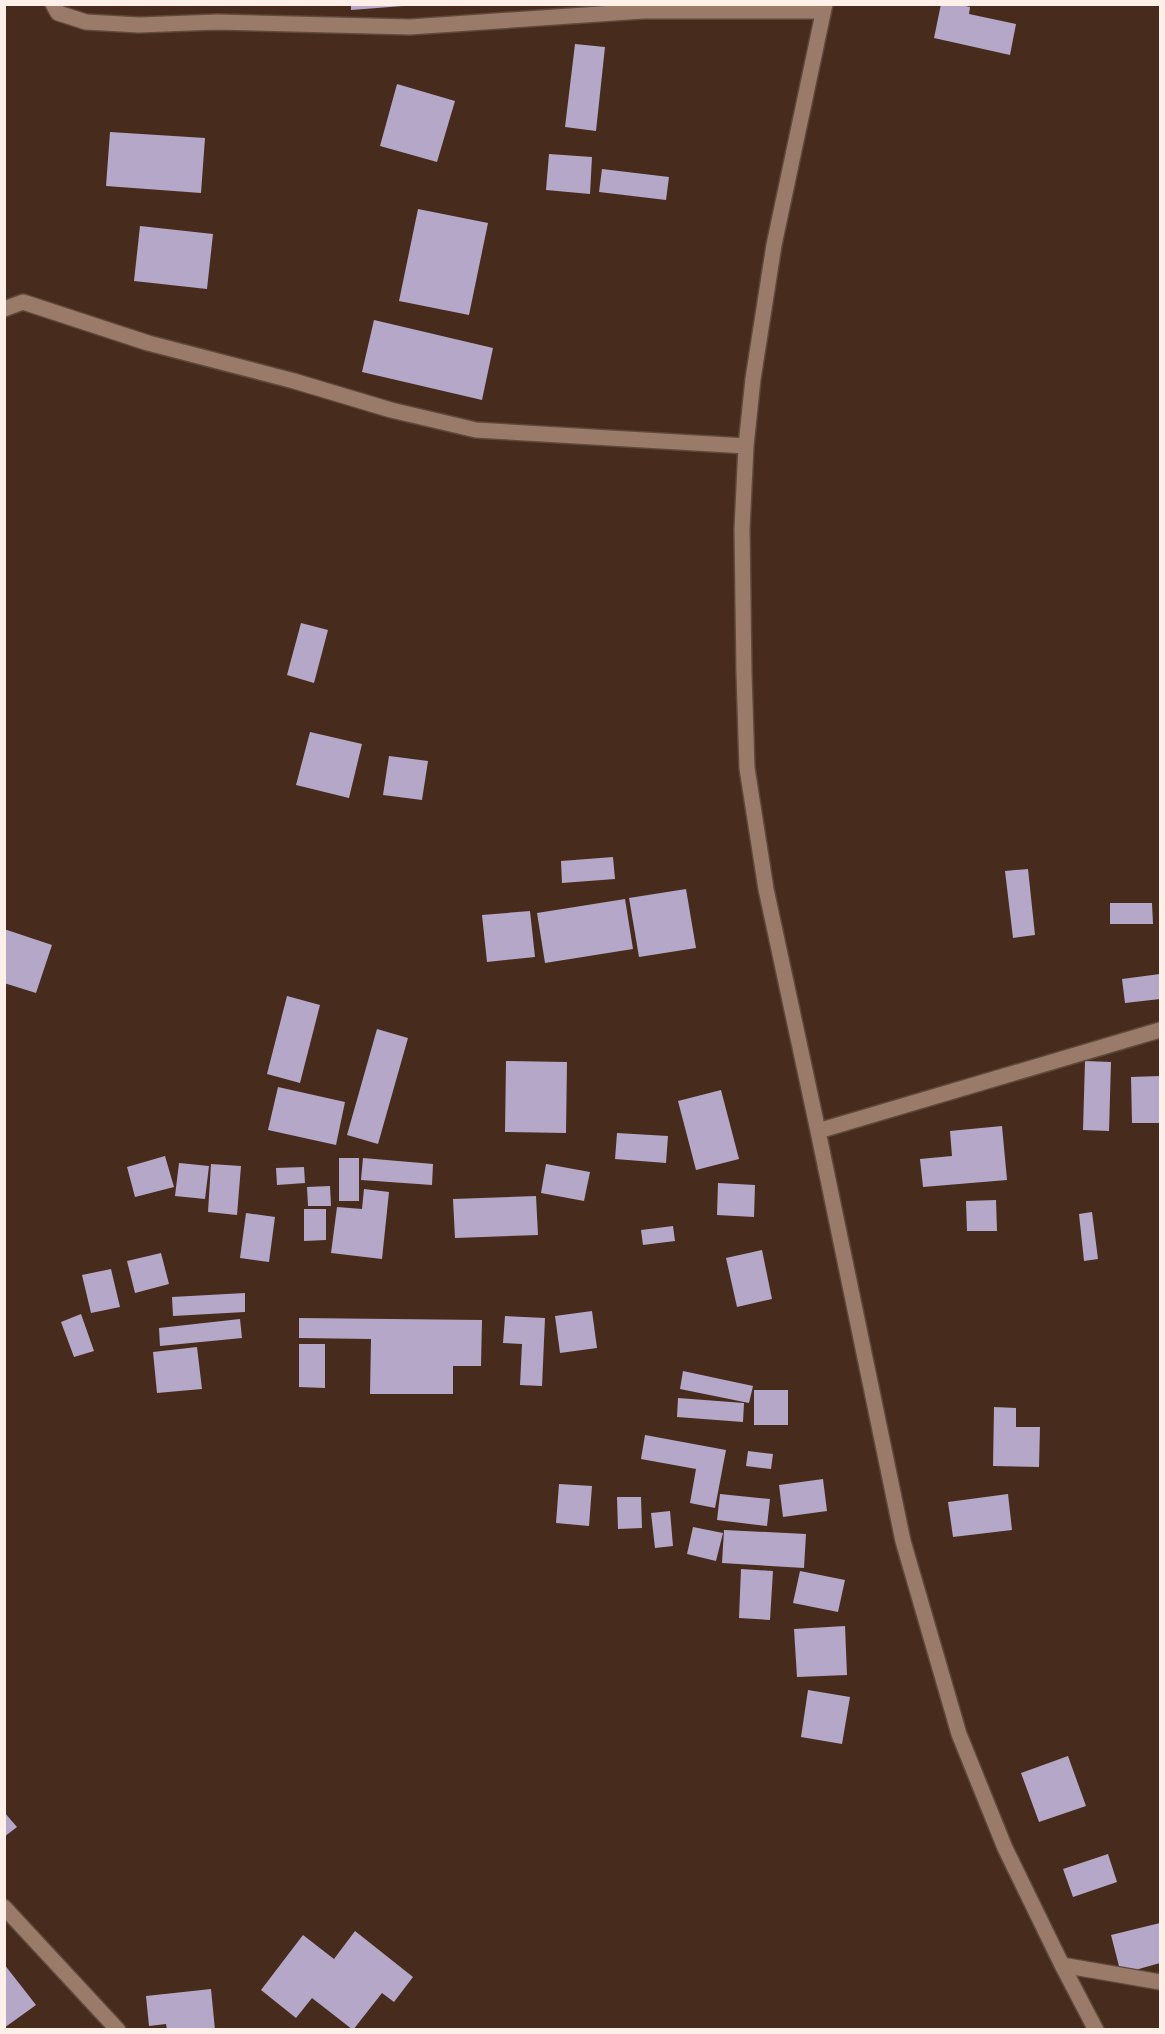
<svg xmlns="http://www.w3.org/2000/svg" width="1165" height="2034" font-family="'Public Sans',sans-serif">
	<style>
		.building { fill: #b5a7c7 }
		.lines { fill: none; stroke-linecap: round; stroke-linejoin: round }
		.minor-casing { stroke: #5e493b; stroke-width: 18 }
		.minor { stroke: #9a7a68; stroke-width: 15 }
	</style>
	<rect width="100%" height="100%" fill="#472c1d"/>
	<path class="building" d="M351,4H403V6L351,10Z
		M941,4H957L970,7L969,14L1016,24L1010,55L934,38Z
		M575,44L605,47L596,131L565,127Z
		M397,84L455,101L437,162L380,146Z
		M110,132L205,138L201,193L106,186Z
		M549,154L592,157L590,194L546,190Z
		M602,169L669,177L666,200L599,192Z
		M418,209L488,223L469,315L399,301Z
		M140,226L213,234L207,289L134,281Z
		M374,320L493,348L482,400L362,372Z
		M301,623L328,630L314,683L287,675Z
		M310,732L362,744L349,798L296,785Z
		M389,756L428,761L422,800L383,795Z
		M613,857L615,879L562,883L561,861Z
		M1028,869L1035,935L1013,938L1005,871Z
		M686,889L696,948L639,957L629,898Z
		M625,899L633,949L545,963L537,913Z
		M1110,903H1152L1153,924H1110Z
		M530,911L535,957L487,962L482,915Z
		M4,929L52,945L36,993L4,983Z
		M1160,974V999L1125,1003L1122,979Z
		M287,996L320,1005L300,1083L267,1074Z
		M377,1029L408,1038L378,1144L347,1135Z
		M506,1061L567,1062L566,1133L505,1132Z
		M1085,1061L1111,1062L1109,1131L1083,1130Z
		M1160,1076V1123H1132L1131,1077Z
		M278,1087L345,1102L336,1145L268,1130Z
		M721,1090L739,1159L696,1170L678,1101Z
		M1002,1126L1007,1180L923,1187L920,1159L952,1156L950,1131Z
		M617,1133L668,1136L666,1163L615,1159Z
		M165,1156L174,1187L135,1197L127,1167Z
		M339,1158H359V1201H339Z
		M363,1158L433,1164L432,1185L361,1180Z
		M179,1163L209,1166L205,1199L175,1196Z
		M211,1164L241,1166L237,1215L208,1212Z
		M546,1164L590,1172L584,1201L541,1193Z
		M304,1167L305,1183L277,1185L276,1168Z
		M718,1183L755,1185L754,1217L717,1215Z
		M330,1186L331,1206H308L307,1187Z
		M364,1189L389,1192L382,1259L331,1253L337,1207L362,1209Z
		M536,1196L538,1235L455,1238L453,1199Z
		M996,1200L997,1231H967L966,1201Z
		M304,1209H326V1240L304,1241Z
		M1092,1212L1098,1259L1084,1261L1079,1214Z
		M246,1213L275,1217L269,1262L240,1258Z
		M673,1226L675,1241L643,1245L641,1230Z
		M762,1250L772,1299L737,1307L726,1258Z
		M161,1253L169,1284L135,1293L127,1261Z
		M111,1269L120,1307L91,1313L82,1275Z
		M245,1293V1312L173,1316L172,1297Z
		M592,1311L597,1348L560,1353L555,1316Z
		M81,1314L94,1351L74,1357L61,1322Z
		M505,1316L545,1318L542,1386L520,1385L522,1344L503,1343Z
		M299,1318L482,1320L481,1366H453V1394H370L371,1339L299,1338Z
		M240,1319L242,1338L160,1346L159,1328Z
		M299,1344H325V1388L299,1387Z
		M197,1347L202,1389L157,1393L153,1352Z
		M683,1371L753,1386L749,1403L680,1389Z
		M754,1390H788V1425H754Z
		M678,1398L744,1403L743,1422L677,1417Z
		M994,1407L1016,1408V1427H1040L1039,1467L993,1466Z
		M645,1435L726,1450L715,1508L690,1503L696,1469L641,1459Z
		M748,1451L773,1454L771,1469L746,1466Z
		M823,1479L827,1511L783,1517L779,1485Z
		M559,1484L592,1486L589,1526L556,1523Z
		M720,1494L770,1499L767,1526L717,1520Z
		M1008,1494L1012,1530L953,1537L948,1502Z
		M617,1497H641L642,1528L618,1529Z
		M670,1511L673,1546L655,1548L651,1513Z
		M693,1527L723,1533L716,1561L687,1554Z
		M724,1530L806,1534L804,1568L722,1563Z
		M741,1569L773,1571L770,1620L739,1618Z
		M800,1571L845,1580L838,1612L793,1603Z
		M845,1626L847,1675L797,1677L794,1629Z
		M808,1690L850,1697L842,1744L801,1737Z
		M1068,1756L1086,1806L1039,1822L1021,1773Z
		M4,1812L17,1827L4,1837Z
		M1108,1854L1117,1882L1073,1897L1063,1869Z
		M1160,1923V1963L1121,1974L1111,1935Z
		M355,1931L413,1977L394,2002L382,1993L353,2030L312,1998L296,2018L261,1990L303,1935L334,1959Z
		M4,1964L36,2005L4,2028Z
		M211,1989L215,2030H167L166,2024L149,2026L146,1996Z"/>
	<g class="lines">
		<defs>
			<path id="minor" d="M53,4L58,13L86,22L139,25L217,22L410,27L643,11H823
				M825,4L774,245L753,379L746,446L742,529L744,673L747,768L766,889L818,1131L903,1541L959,1734L1005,1848L1062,1965L1096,2030
				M4,309L23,302L148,343L294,381L391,410L476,430L746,446
				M818,1131L1160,1030
				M4,1907L118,2030
				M1062,1965L1160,1982"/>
		</defs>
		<use href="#minor" class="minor-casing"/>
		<use href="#minor" class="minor"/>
	</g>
	<rect width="1165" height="2034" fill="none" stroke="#fef0e8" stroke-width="12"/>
</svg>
